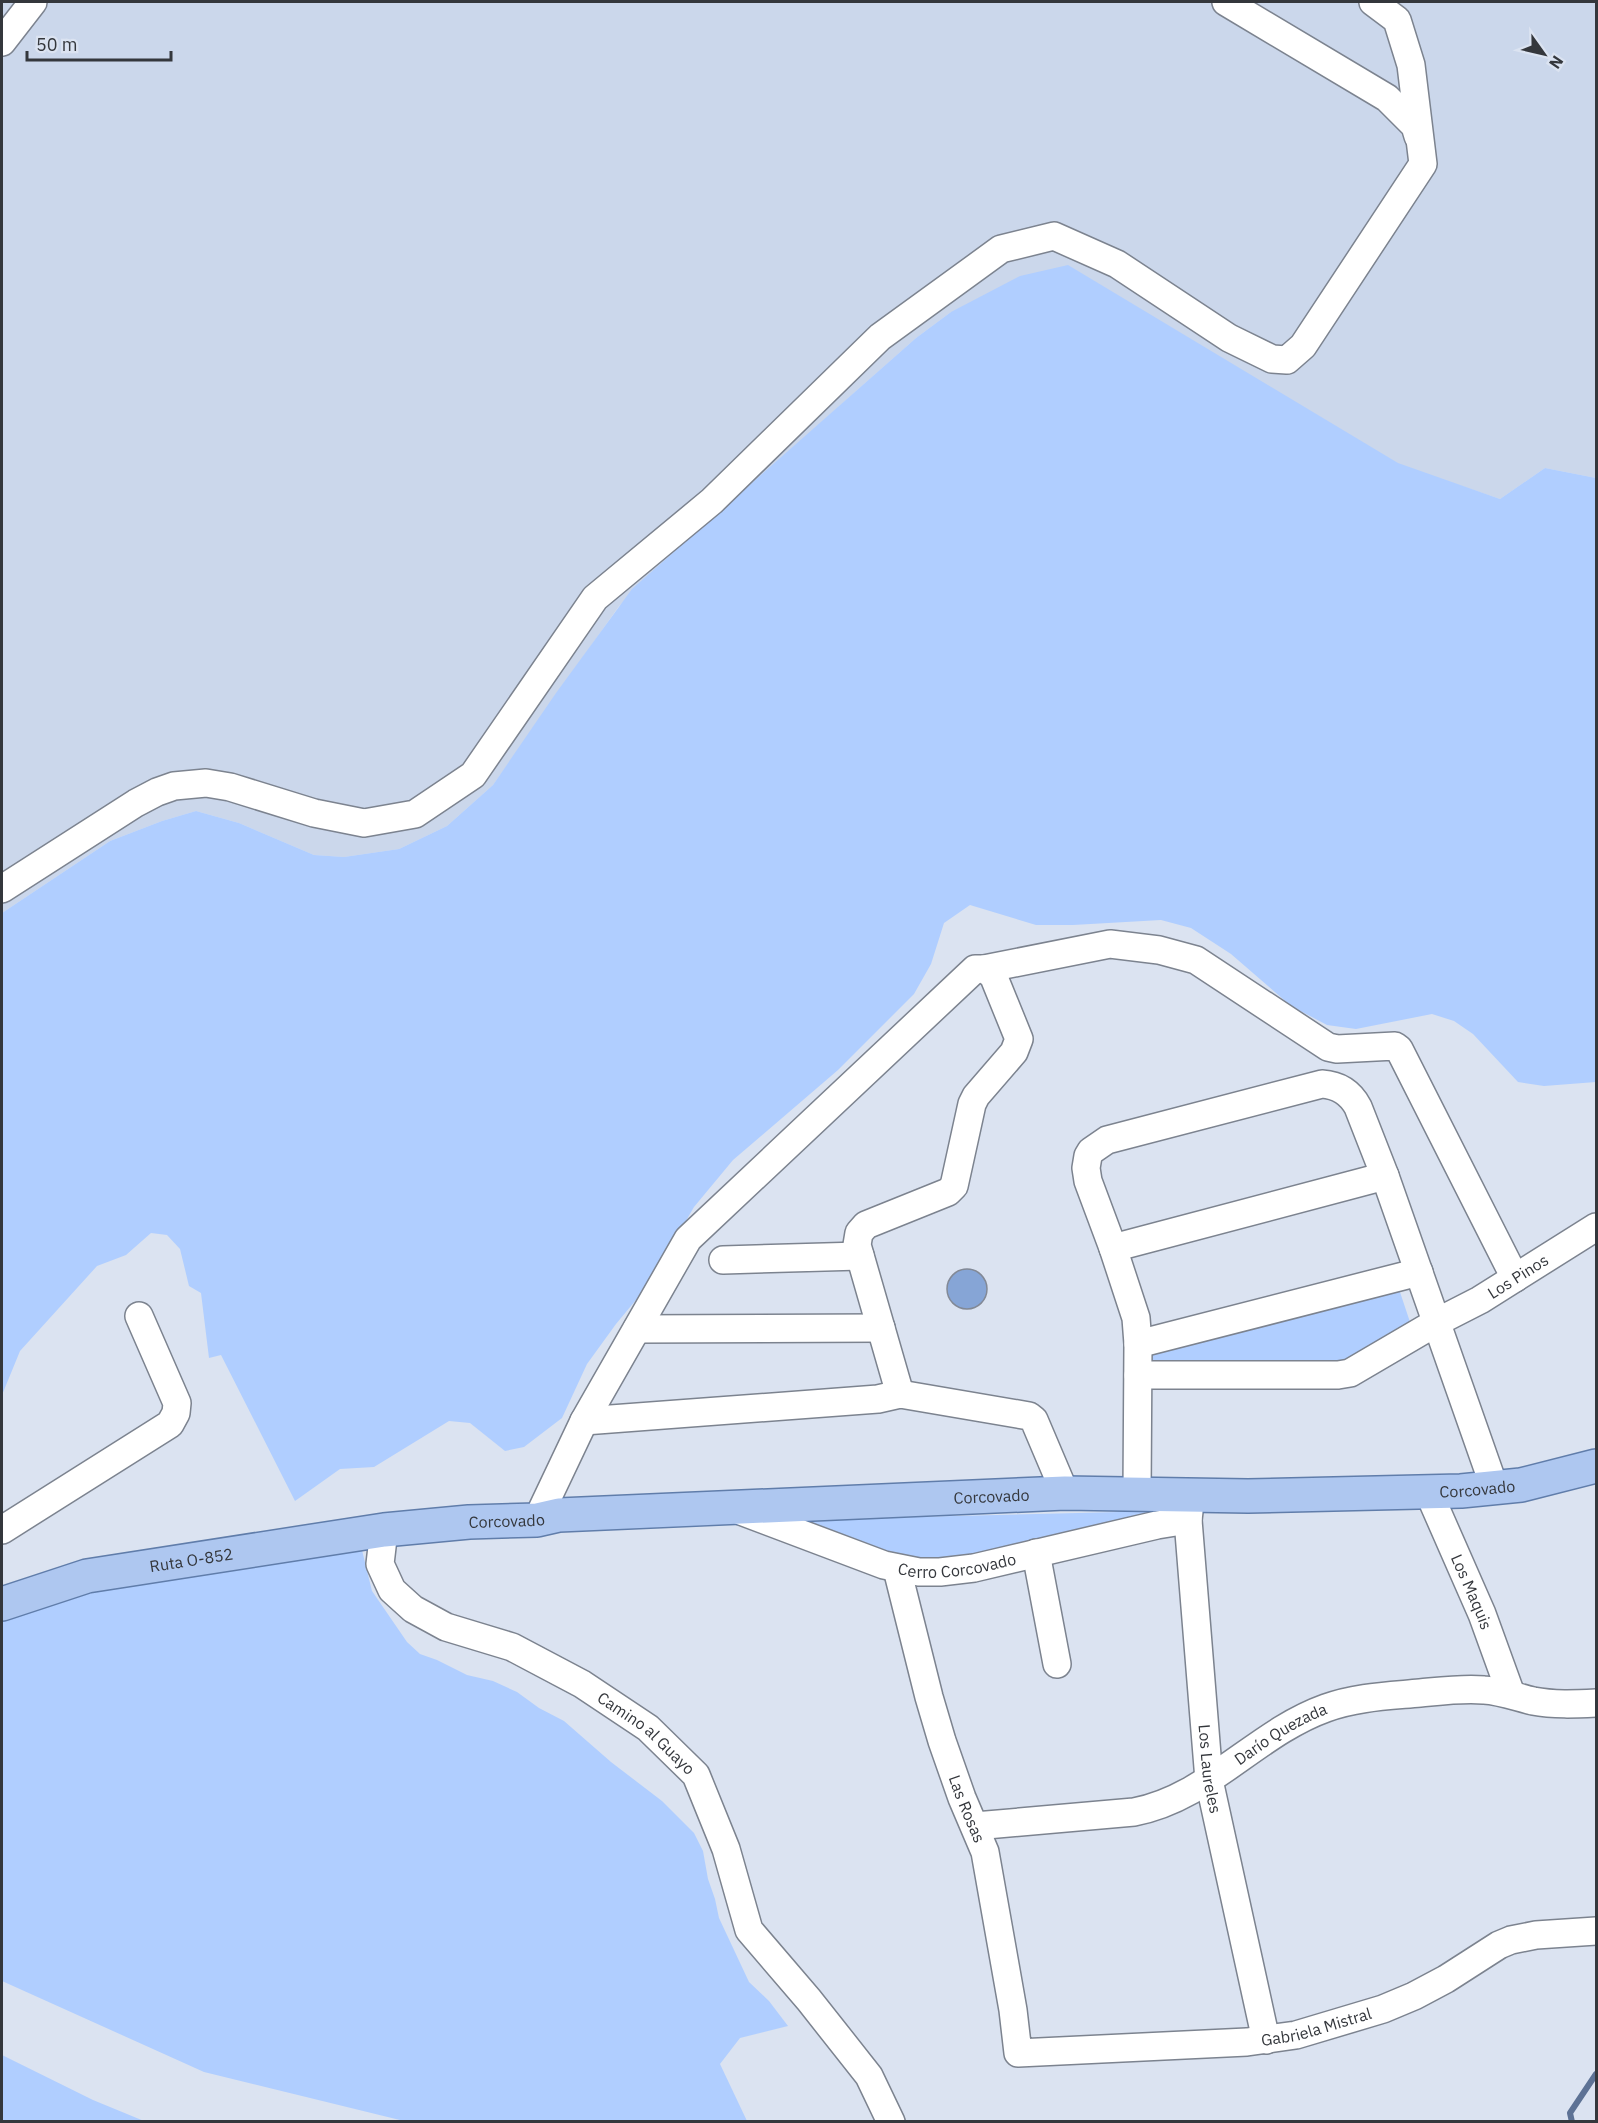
<svg xmlns="http://www.w3.org/2000/svg" width="1598" height="2123" font-family="'IBM Plex Sans',sans-serif">
	<style>
		.built { fill: #cbd7eb }
		.green { fill: #b0ceff }
		.lines { fill: none; stroke-linecap: round; stroke-linejoin: round }
		.stream { stroke: #5d7295; stroke-width: 6 }
		.building { fill: #86a5d6; stroke: #828996; stroke-width: 1.5 }
		.minor-casing { stroke: #7c838f; stroke-width: 30 }
		.major-casing { stroke: #607daa; stroke-width: 36 }
		.minor { stroke: #fff; stroke-width: 27 }
		.major { stroke: #aec7f0; stroke-width: 33 }
		.labels { text-anchor: middle; dominant-baseline: central; stroke-width: 5; stroke-linejoin: round; paint-order: stroke }
		.street-label { font-size: 16px; fill: #34373c; stroke: #dbe3f1 }
	</style>
	<rect width="100%" height="100%" fill="#dbe3f1"/>
	<path class="built" d="M2,2H1596V478L1545,468L1500,499L951,312L916,338L855,392L619,606L493,785L447,826L399,849L344,857L314,855L239,823L196,811L162,821L110,841L2,913Z"/>
	<path class="green" d="M1068,265L1398,463L1500,499L1545,468L1596,478V1082L1544,1086L1518,1082L1473,1034L1454,1021L1432,1014L1356,1029L1327,1025L1291,1006L1231,954L1191,928L1161,920L1073,925H1036L970,905L944,923L931,964L914,994L838,1070L733,1160L694,1207L650,1283L616,1324L587,1364L562,1418L524,1447L505,1451L470,1423L449,1421L374,1467L340,1469L295,1501L221,1355L209,1358L201,1293L189,1286L180,1249L167,1235L151,1233L126,1255L97,1266L20,1351L2,1395V913L110,841L162,821L196,811L239,823L314,855L344,857L399,849L447,826L493,785L556,693L632,589L916,338L951,312L1020,276Z
		M1398,1286L1410,1322L1404,1334L1342,1371H1148L1150,1349Z
		M1160,1511L975,1561L920,1564L787,1520Z
		M361,1546L372,1591L407,1642L420,1654L437,1660L467,1675L493,1681L517,1692L539,1708L564,1721L611,1762L662,1801L694,1833L703,1851L708,1879L715,1899L719,1918L749,1982L769,2001L788,2026L740,2038L720,2064L747,2121H404L204,2072L2,1981V1614L155,1573Z
		M2,2055L93,2100L144,2121H2Z"/>
	<g class="lines">
		<path class="stream" d="M1572,2122L1570,2113L1596,2074"/>
	</g>
	<path class="building" d="M947 1289a20 20 0 1 1 40 0a20 20 0 1 1-40 0Z"/>
	<g class="lines">
		<defs>
			<g id="minor">
				<path d="M1226,2L1387,98L1415,126L1418,136"/>
				<path d="M2,42L33,2"/>
				<path d="M2,889L136,803L157,792L174,786L206,783L230,787L314,813L364,823L415,814L473,775L595,598L712,501L880,337L1001,249L1054,236L1117,264L1229,338L1272,359L1287,360L1303,346L1423,164L1411,65L1397,20L1373,2"/>
				<path d="M984,969L1110,944L1159,950L1196,960L1328,1047L1337,1049L1395,1046L1399,1049L1515,1278"/>
				<path d="M1113,1248L1385,1176"/>
				<path d="M723,1260L860,1256"/>
				<path d="M637,1329L881,1328"/>
				<path d="M1138,1344L1419,1272"/>
				<path id="s1" d="M1138,1375H1338L1350,1373L1437,1322L1480,1300L1596,1227"/>
				<path d="M584,1421L878,1399L900,1394L1029,1416L1034,1420L1065,1493"/>
				<path id="s2" d="M1428,1491L1482,1614L1511,1694"/>
				<path d="M1137,1493L1138,1344L1136,1318L1113,1248L1088,1181L1086,1168L1088,1156L1091,1151L1107,1140L1322,1084C1338,1085 1350,1092 1358,1107L1385,1176L1495,1489"/>
				<path id="s3" d="M1191,1494L1188,1520L1209,1780L1266,2040"/>
				<path id="s4" d="M738,1510L884,1565L919,1572H940L974,1568L1157,1525L1188,1520"/>
				<path d="M537,1520L584,1421L688,1239L975,969H984L993,975L1019,1039L1014,1052L976,1096L972,1104L954,1186L948,1192L866,1225L859,1233L857,1245L900,1394"/>
				<path d="M2,1530L170,1424L176,1413L177,1403L139,1316"/>
				<path id="s5" d="M384,1530L380,1564L392,1590L413,1609L446,1627L512,1647L582,1684L648,1728L696,1775L726,1849L749,1930L809,2000L869,2076L891,2122"/>
				<path d="M1036,1553L1057,1664"/>
				<path id="s6" d="M897,1569L929,1697L942,1741L962,1798L985,1852L1013,2010L1018,2053L1247,2042L1296,2035L1383,2009L1414,1996L1446,1979L1499,1945L1511,1940L1536,1935L1596,1931"/>
				<path id="s7" d="M975,1826L1134,1812C1208,1798 1256,1733 1326,1708C1356,1697 1388,1696 1420,1693C1441,1691 1463,1688 1484,1690C1501,1691 1516,1697 1533,1701C1554,1705 1575,1704 1596,1703"/>
			</g>
			<g id="major">
				<path id="s8" d="M2,1604L87,1576L384,1530L469,1522L537,1520L559,1515L1065,1493L1248,1496L1461,1491L1521,1485L1596,1466"/>
			</g>
		</defs>
		<use href="#minor" class="minor-casing"/>
		<use href="#major" class="major-casing"/>
		<use href="#minor" class="minor"/>
		<use href="#major" class="major"/>
	</g>
	<g class="labels">
		<g class="street-label">
			<text stroke="none"><textPath href="#s1" startOffset="406">Los Pinos</textPath></text>
			<text stroke="none"><textPath href="#s8" startOffset="1485">Corcovado</textPath></text>
			<text stroke="none"><textPath href="#s8" startOffset="999">Corcovado</textPath></text>
			<text stroke="none"><textPath href="#s8" startOffset="513">Corcovado</textPath></text>
			<text stroke="none"><textPath href="#s8" startOffset="195">Ruta O-852</textPath></text>
			<text stroke="none"><textPath href="#s4" startOffset="230">Cerro Corcovado</textPath></text>
			<text stroke="none"><textPath href="#s2" startOffset="110">Los Maquis</textPath></text>
			<text stroke="none"><textPath href="#s5" startOffset="358">Camino al Guayo</textPath></text>
			<text stroke="none"><textPath href="#s7" startOffset="327">Darío Quezada</textPath></text>
			<text stroke="none"><textPath href="#s3" startOffset="276">Los Laureles</textPath></text>
			<text stroke="none"><textPath href="#s6" startOffset="250">Las Rosas</textPath></text>
			<text stroke="none"><textPath href="#s6" startOffset="801">Gabriela Mistral</textPath></text>
		</g>
	</g>
	<rect width="1598" height="2123" fill="none" stroke="#34373c" stroke-width="6"/>
	<g transform="translate(1544 54) rotate(124)" stroke="#dbe3f1" stroke-width="4.5" paint-order="stroke">
	<path d="M0-4.5L10 22L0 15L-10 22Z" fill="#34373c"/>
	<text y="-9" font-size="16" font-weight="bold" text-anchor="middle" fill="#34373c">N</text>
	</g>
	<path d="M27 51v9h144v-9" fill="none" stroke="#34373c" stroke-width="3"/>
	<text x="36" y="51" font-size="18" fill="#34373c" stroke="#dbe3f1" stroke-width="4.5" paint-order="stroke">50 m</text>
</svg>
